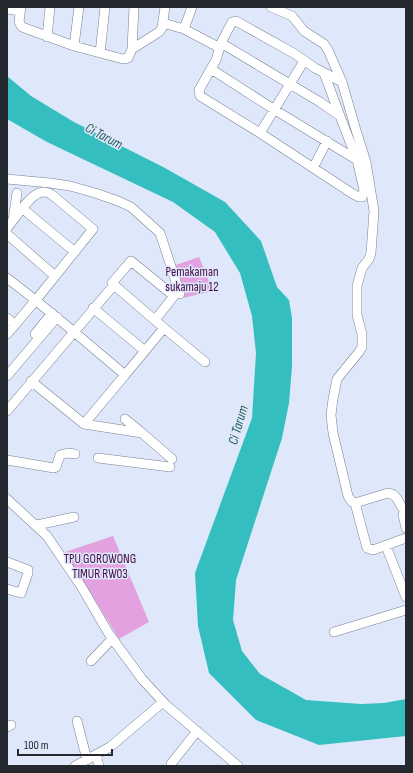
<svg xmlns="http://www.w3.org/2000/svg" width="413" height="773" font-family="'Sofia Sans Condensed',sans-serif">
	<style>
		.green { fill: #e3a1df }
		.water { fill: #35bebf }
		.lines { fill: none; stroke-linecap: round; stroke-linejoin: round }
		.minor-casing { stroke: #788191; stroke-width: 10 }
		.minor { stroke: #fff; stroke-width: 9 }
		.labels { text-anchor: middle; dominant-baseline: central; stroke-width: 3; stroke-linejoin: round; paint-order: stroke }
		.park-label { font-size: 13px; fill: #450944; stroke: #dee8fa }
		.water-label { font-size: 14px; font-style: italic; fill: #285e5e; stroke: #dee8fa }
	</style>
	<rect width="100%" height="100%" fill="#dee8fa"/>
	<path class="green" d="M199,257L213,291L183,298L173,266Z
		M113,536L149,622L119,639L87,587L62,553Z"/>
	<path class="water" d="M7,76L31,96L74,122L165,168L225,202L261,241L277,287L289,300L292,318V366L289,403L282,438L236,580L233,620L242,651L260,674L306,700L361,704L384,703L406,699V736L319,745L256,720L209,673L198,626L195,573L252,418L256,353L252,316L240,273L215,232L173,202L47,142L7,119Z"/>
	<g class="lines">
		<defs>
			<path id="minor" d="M21,7L19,22L22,27L74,46L123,59L128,58L132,49L159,32L162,28L165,7
				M271,7L292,16L304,31L324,44L328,50L342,82L355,127L366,162L374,211L371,253L369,259L362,268L357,286V315L362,334V347L359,352L337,379L333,399L331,415L333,433L348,496L352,502L355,503L367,548L373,550L406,538
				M7,9L20,11
				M163,23L184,29L220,48
				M184,29L192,7
				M47,37L50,7
				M221,43L320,102L340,116L357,160L364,190L362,197H359L353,194L260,133
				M74,46L79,7
				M132,49L134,7
				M100,53L105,7
				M304,61L260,133L200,96L199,90L216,60L221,43L232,22L236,21L295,54L315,68L342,82
				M211,69L275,110L357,160
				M324,73L340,116
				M313,168L327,141
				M7,179L50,183L70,186L95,193L118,201L131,207L160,233L180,294
				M23,209L75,252
				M13,220L17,193
				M7,228C15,219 28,197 39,193C43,191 47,192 51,194L93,229L36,300L7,334
				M7,234L55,276
				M7,278C48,309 86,342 125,375L164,328L114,285L7,411
				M114,285L112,283L131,261L174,296L155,320
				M93,308L145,351
				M7,318L15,325
				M164,328L205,362
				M35,334L52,313
				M7,376L57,317
				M31,381L84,424L125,375
				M125,419L141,432
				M84,424L142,433L172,459
				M98,458L170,467
				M7,460L54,468L56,467L60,455L68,453L75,454
				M7,499L47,536L81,586L109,634L142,679L166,705L238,766
				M355,503L388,493C400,495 398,506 406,512
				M404,511L403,515L406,528
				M37,525L74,517
				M386,546L406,597
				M7,562L28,570V573L21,593L7,589
				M334,632L406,610
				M91,661L112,639
				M77,721L87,760
				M7,727L11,725
				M96,755L99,766
				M171,764L197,731
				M75,766L110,747L163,702"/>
		</defs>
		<use href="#minor" class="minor-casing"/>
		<use href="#minor" class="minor"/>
	</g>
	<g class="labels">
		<g class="park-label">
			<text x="192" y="272">Pemakaman<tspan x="192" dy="15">sukamaju 12</tspan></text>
			<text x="100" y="559">TPU GOROWONG<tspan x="100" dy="15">TIMUR RW03</tspan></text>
		</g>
		<g class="water-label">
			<text transform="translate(104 136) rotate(28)">Ci Tarum</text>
			<text transform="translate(238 425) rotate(-74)">Ci Tarum</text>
		</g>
	</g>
	<rect width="413" height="773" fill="none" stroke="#24282f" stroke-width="16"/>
	<path d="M18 749v6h94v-6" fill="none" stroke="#24282f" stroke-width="2"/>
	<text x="24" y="749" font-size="12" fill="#24282f" stroke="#dee8fa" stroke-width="3" paint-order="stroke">100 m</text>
</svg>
